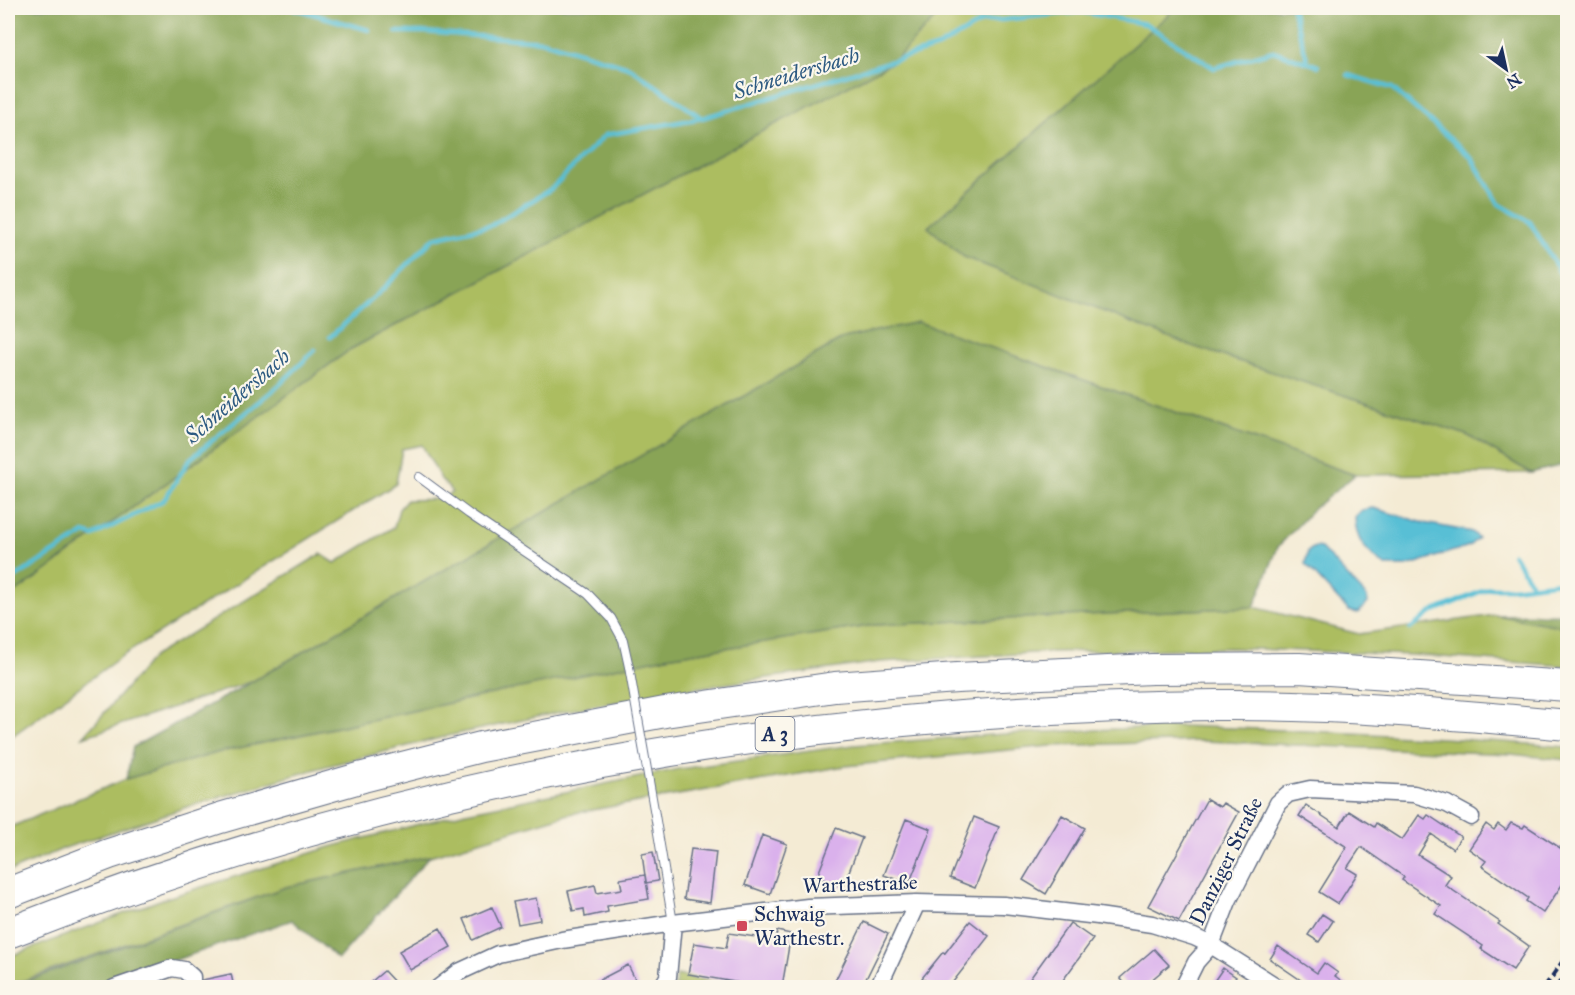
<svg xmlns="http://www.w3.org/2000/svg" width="1575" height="995" font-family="'IM FELL Great Primer',serif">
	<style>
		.green { fill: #acbd60; stroke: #64765f; stroke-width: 1.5 }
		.forest { fill: #89a456; stroke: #526a5a; stroke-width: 1.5 }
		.water { fill: #58bfd5; stroke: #3a779a; stroke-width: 1.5 }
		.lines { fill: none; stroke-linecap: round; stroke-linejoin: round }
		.stream { stroke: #58bfd5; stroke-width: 4.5 }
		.building { fill: #dab1ec }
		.service-casing { stroke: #677187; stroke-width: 10 }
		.minor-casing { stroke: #677187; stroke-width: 19 }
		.motorway-casing { stroke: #677187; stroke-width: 32 }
		.service { stroke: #fff; stroke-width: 8 }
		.minor { stroke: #fff; stroke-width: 16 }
		.motorway { stroke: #fff; stroke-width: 30 }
		.rail { stroke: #1b2f5e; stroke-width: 4.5; stroke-dasharray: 9 4.5; stroke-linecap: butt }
		.service-bridge-casing { stroke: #677187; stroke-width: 10; stroke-linecap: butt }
		.service-bridge { stroke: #fff; stroke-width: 8 }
		.poi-dot { fill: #d1495b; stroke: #fbf7ec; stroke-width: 2 }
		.labels { text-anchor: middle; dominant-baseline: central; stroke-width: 4.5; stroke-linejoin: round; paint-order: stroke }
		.shield { fill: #fbf7ec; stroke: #5e6b89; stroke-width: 1.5 }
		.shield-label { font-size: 20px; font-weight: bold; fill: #1b2f5e }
		.street-label { font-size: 21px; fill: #1b2f5e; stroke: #fbf7ec }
		.poi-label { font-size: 21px; fill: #1b2f5e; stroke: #fbf7ec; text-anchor: start }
		.water-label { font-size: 22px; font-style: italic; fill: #2d5a82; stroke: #fbf7ec }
	</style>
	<rect width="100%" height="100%" fill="#fbf7ec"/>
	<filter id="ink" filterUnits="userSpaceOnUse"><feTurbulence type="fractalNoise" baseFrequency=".0167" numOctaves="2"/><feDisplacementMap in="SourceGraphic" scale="12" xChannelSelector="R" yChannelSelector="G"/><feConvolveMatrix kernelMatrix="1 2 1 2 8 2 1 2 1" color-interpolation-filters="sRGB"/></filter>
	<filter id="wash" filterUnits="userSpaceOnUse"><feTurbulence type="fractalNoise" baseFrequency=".008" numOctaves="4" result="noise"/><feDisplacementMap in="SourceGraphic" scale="24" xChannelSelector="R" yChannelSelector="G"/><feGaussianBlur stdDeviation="1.35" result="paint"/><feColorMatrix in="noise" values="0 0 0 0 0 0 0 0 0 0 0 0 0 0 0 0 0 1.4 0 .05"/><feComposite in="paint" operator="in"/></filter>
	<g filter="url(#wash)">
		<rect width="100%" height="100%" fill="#f4ebd4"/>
		<path class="green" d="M945,8H1176L928,227L964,257L1190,345L1467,435L1531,473L1355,475L918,322L844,338L253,681L83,737L154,656L321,554L335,563L394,527L399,509L407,500L441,499L452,492L441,479L422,445L402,449L396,484L122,656L8,739V598L351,349L893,62Z
			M1254,607L1359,634L1495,615L1567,627V666L1413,655L1230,648L1050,652L880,662L696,688L565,711L452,735L323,767L187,807L65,848L8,872V828L126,779L220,752L666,657L875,625Z
			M1181,726C1310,731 1439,736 1567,747V760L1511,754L1202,741L1051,746L845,766L569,814L430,856L286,887L8,986V957L160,900L330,847L466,812L679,769L854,745L1004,734Z
			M677,975L739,987H675Z"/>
		<path class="forest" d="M8,8H945L893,62L351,349L8,598Z
			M1176,8H1567V464L1531,473L1467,435L1189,345L964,257L928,227Z
			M918,322L1355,475L1312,510L1278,547L1254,607L875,625L666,657L220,752L126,779L133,747L253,681L844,338Z
			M1567,612V627L1495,615L1561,614Z
			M430,856L338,959L292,920L97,987L8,988L286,887Z"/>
		<path class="water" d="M1373,508L1424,523L1472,532L1478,538L1469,546L1407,566H1385C1366,550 1356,544 1355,517L1362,510Z
			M1315,547L1321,548L1367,597L1368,603L1358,613L1349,611L1305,564L1308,551Z"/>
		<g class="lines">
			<path class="stream" d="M292,8L369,30
				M1292,8L1308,62
				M396,32H424L543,41L629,67L702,118
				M1348,75L1392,88L1471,157L1499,204L1530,222L1568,286
				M330,337L379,293L434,238L492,225L551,189L605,135L702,118L938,47L982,22L1081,12L1146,24L1214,68L1273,51L1318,66
				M1513,554L1532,585
				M8,582L85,533L93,536L164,500L190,459L277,387L315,350
				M1410,629L1432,612L1489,588H1513L1568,581"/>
		</g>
		<g id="blocks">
			<path class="building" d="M1207,799L1220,807L1223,803L1239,812L1179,921L1148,906Z
				M1306,805L1339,827L1349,811L1374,827L1376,823L1402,840L1419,815L1425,819L1428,815L1461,837L1453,849L1431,834L1418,855L1451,876L1445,885L1500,922L1498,924L1529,946L1513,970L1481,949L1483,946L1435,914L1441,906L1402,880L1404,877L1361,847L1347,868L1357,874L1338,904L1319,892L1347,847L1299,816Z
				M1062,815L1085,828L1046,894L1023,880Z
				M974,817L999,827L975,888L950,878Z
				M906,819L931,829L909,884L884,875Z
				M1511,823L1523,828L1525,825L1568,853V876L1543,913L1526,901L1528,898L1482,866L1486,861L1469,849L1486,824L1494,830L1498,824L1506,830Z
				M836,828L862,838L843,887L817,877Z
				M762,835L787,844L770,894L745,885Z
				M691,849L716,852L710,903L684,899Z
				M653,852L658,881L646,883L642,854Z
				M645,875L649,899L607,906L608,912L585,917L584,909L573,911L568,891L595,885L597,893L622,889L620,879Z
				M536,898L540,920L518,924L513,902Z
				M492,907L501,927L473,940L464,919Z
				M1322,914L1333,921L1319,942L1308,935Z
				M970,921L989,936L949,987H934L922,978L943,952L945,953Z
				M864,922L888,934L862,987H832Z
				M1070,923L1093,939L1058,987H1024Z
				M440,928L451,947L410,970L399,951Z
				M777,931L791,934L782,987L746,984L688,974L694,943L726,948L729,933L776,940Z
				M1278,946L1317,973L1324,963L1338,973L1335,976L1350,987H1311L1270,959Z
				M1154,949L1169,965L1143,987H1128L1120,978Z
				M628,965L639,987H586Z
				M1223,968L1236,977L1229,987H1210Z
				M384,971L399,987H365Z
				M231,974L234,987H202V980Z"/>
		</g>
	</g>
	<g filter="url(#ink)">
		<use href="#blocks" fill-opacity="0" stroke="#677187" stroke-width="1.5"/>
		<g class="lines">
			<defs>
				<path id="service" d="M419,477L469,514L588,594L611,618L623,640L629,667
					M655,815L673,923"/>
				<path id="minor" d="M114,988L172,968L184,970L192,977V988
					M438,988L459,972L498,954L562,940L673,923L808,907L917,903L1004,905L1098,916L1152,924L1194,937L1211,945L1279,988
					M661,988L668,977L673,923
					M878,988L917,903
					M1183,988L1196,962L1211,945L1228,901L1278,803L1288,794L1310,789L1414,794L1447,804L1471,817"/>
				<path id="motorway" d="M8,893L109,854L220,818L363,777L481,747L665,712L835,687L957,678L1152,669L1299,668L1568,686
					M8,933C393,781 803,708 1217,705C1334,704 1451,714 1568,725"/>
			</defs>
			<use href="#service" class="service-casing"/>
			<use href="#minor" class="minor-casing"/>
			<use href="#motorway" class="motorway-casing"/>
			<use href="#service" class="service"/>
			<use href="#minor" class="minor"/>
			<use href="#motorway" class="motorway"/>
			<path class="rail" d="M1544,988L1568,954
				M1556,988L1568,970"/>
			<defs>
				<path id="service-bridge" d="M629,667L655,815"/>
			</defs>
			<use href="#service-bridge" class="service-bridge-casing"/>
			<use href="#service-bridge" class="service-bridge"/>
		</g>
	</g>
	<rect class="poi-dot" x="736" y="920" width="12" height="12" rx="3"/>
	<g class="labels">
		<rect class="shield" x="755.5" y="717" width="39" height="34" rx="4.5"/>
		<g class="shield-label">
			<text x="775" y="734">A 3</text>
		</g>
		<g class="street-label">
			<text transform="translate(1226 861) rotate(-64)">Danziger Straße</text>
			<text transform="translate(860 884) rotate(-2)">Warthestraße</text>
		</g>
		<g class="poi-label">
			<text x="754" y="914">Schwaig<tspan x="754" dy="24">Warthestr.</tspan></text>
		</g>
		<g class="water-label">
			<text transform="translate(796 73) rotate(-17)">Schneidersbach</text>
			<text transform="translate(237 396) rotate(-41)">Schneidersbach</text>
		</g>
	</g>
	<rect width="1575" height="995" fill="none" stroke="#fbf7ec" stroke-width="30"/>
	<g transform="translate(1506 69) rotate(147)" stroke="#fbf7ec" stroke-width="4.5" paint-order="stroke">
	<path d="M0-4.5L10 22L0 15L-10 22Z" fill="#1b2f5e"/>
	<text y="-9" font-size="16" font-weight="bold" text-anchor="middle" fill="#1b2f5e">N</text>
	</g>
</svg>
